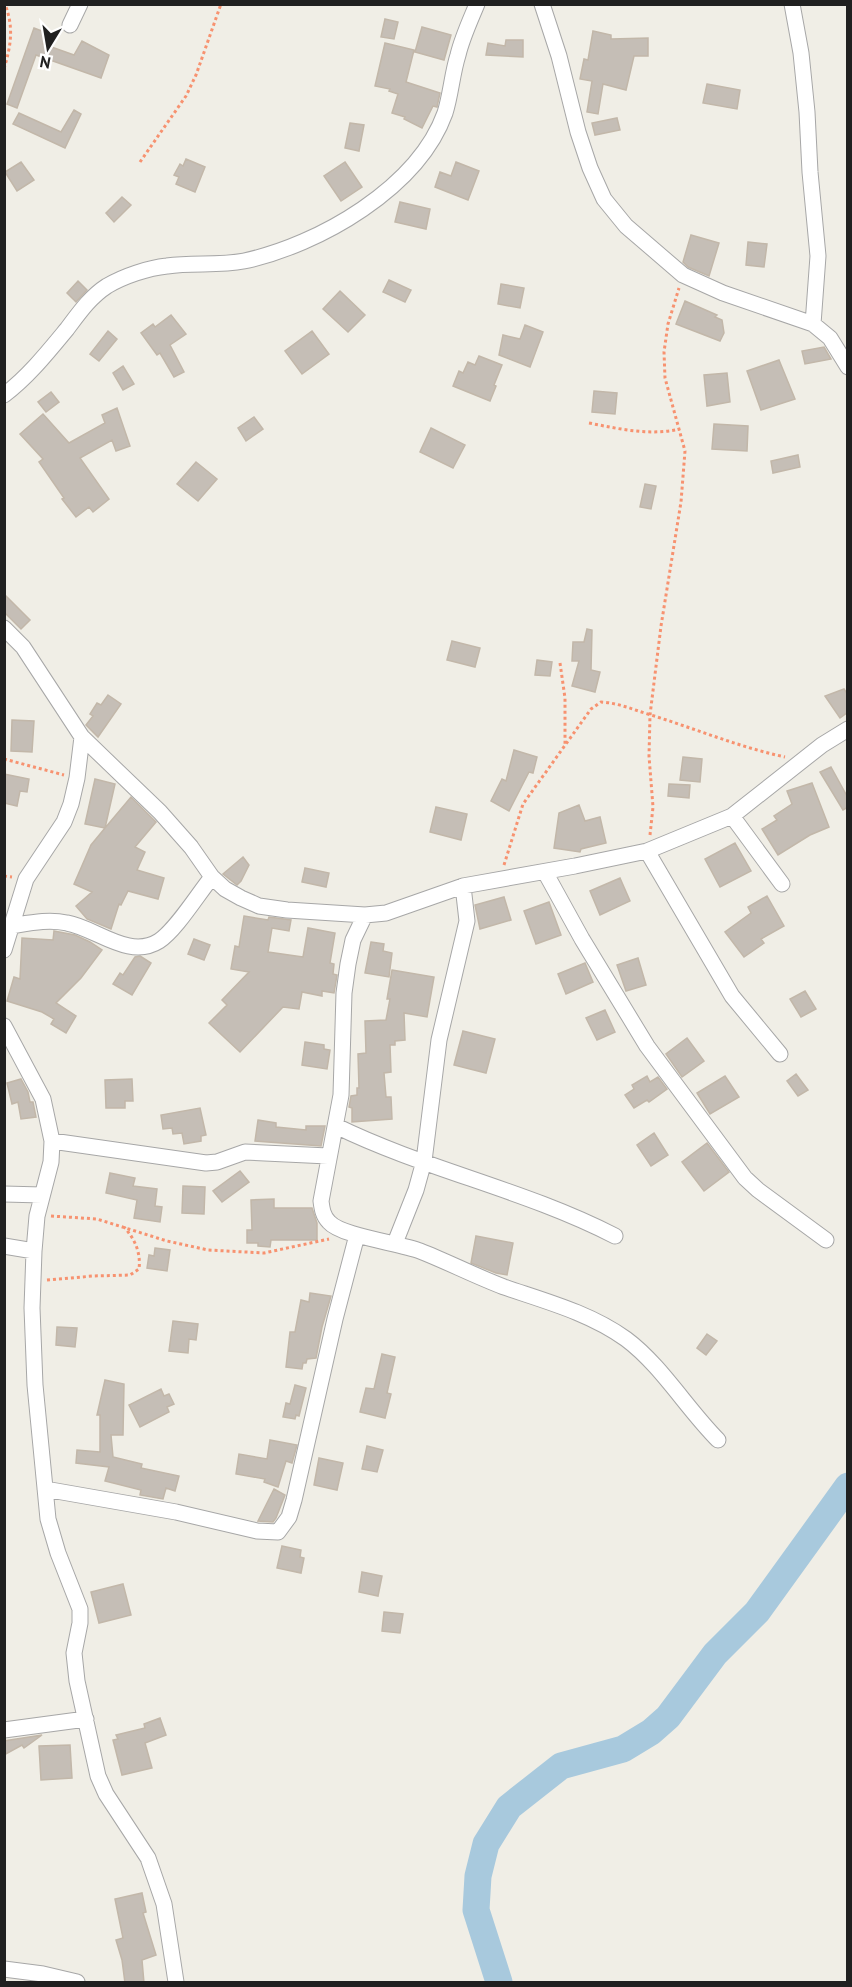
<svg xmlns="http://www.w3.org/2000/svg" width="852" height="1987" font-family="'PT Sans',sans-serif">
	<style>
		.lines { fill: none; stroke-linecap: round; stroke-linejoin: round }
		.river { stroke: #a8c9dd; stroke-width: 27 }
		.building { fill: #c5beb6; stroke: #c2b7a9; stroke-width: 1.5 }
		.minor-casing { stroke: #a7a7a7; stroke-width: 17 }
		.path { stroke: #f79270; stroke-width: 3; stroke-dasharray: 3 3; stroke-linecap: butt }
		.minor { stroke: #fff; stroke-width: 15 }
	</style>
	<rect width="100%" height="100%" fill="#f0eee6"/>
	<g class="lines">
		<path class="river" d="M499,1982L476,1910L478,1876L486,1844L509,1807L561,1766L623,1749L651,1732L668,1717L715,1654L757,1612L848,1486"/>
	</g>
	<path class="building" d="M385,19L398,22L394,39L381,37Z
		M422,27L451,35L444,60L415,52Z
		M34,28L47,33L43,44L74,55L82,41L109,55L101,78L36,55L17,108L7,104Z
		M593,31L611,35V39L648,38V56H634L626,90L603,84L598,114L587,112L592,81L580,79L584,59L588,60Z
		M506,40H523V57L486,55L488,43L505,46Z
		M385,43L414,50L406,82L440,93L437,107L433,106L422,128L404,119L405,117L392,113L398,94L389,91L390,89L375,86Z
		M707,84L740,90L737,109L703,103Z
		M74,110L81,114L65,148L13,124L19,113L61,132Z
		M617,118L620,130L595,135L592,123Z
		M350,123L364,125L359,151L345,148Z
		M186,159L205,167L195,192L176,184L179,177L174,175L180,164L183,166Z
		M21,162L34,180L17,191L5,172Z
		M345,162L362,187L341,201L324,176Z
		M456,162L479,171L468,200L435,187L440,172L451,176Z
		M122,197L131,205L114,222L106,213Z
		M400,202L430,209L426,229L395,222Z
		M691,235L719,243L709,276L688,267L683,262Z
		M748,242L767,244L764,267L746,265Z
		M389,280L411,290L405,302L383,292Z
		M78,281L87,290L76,302L67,293Z
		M501,284L524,288L520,308L498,304Z
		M340,291L365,315L348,332L323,309Z
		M685,301L717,315L715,317L722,320L724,333L720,341L676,324Z
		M171,315L186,334L170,345L184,372L174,377L160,353L157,355L141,333L153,324L155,327Z
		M525,325L543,332L530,367L499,355L503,335L520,339Z
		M108,331L117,339L99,361L90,354Z
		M312,331L329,354L302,374L285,351Z
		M824,347L831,359L805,364L802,351Z
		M479,356L502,365L494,385L496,386L490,401L453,386L459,371L463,373L468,362L475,365Z
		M779,360L795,399L761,410L747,371Z
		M123,366L134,384L123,390L113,373Z
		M727,373L730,402L707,406L704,375Z
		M594,391L617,393L615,414L592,412Z
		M51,392L59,402L46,412L38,402Z
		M117,408L130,446L116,451L112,440L80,458L109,499L93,512L89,507L76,517L62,499L64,498L39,462L43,459L20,434L43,414L69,443L105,423L102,415Z
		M254,417L263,429L246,441L238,428Z
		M714,424L748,426L747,451L712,449Z
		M431,428L465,445L453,468L420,452Z
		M798,455L800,467L773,473L771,461Z
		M196,462L217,479L198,501L177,484Z
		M645,484L656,486L651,509L640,507Z
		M4,594L30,620L21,629L4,612Z
		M587,629L592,630L591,670L600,672L595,692L572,686L579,661H572L573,642H584Z
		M452,641L480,648L475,667L447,660Z
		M537,660L552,662L550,676L535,675Z
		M844,689L848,695V712L840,718L825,696Z
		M108,695L121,704L98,737L86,725L93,716L90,714L97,703L101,705Z
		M12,720L34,721L32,752L11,751Z
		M514,750L537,757L533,773L529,772L509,811L491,801L502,779L506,781Z
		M683,757L702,759L700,782L680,780Z
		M831,767L848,798V807L843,810L820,772Z
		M4,774L29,779L27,792L20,791L17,806L4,803Z
		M95,779L115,784L105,828L131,797L156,822L135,847L145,852L137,870L164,878L158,899L128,891L121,905L119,904L111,929L87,919L76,906L92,892L74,884L91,845L105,828L85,824Z
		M812,783L829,827L810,835L778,855L762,829L777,820L774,816L792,804L787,791Z
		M669,784L690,785L689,798L668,796Z
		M579,805L585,821L600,817L606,843L581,849L580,852L554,848L559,813Z
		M436,807L467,814L461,840L430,832Z
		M735,843L751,871L720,887L705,859Z
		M243,857L249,865L241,881L237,885L223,874Z
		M305,868L329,873L326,887L302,882Z
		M620,878L630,901L600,915L590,891Z
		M767,896L784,926L761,939L764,943L744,957L725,932L751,913L748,907Z
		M504,897L511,920L480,929L475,905Z
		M549,902L561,935L536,944L524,911Z
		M244,916L268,920L269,917L291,920L289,931L272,928L268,952L303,957L308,928L335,933L330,963L334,964L333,974L337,975L334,993L322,991V996L302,992L299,1009L283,1007L240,1052L209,1023L227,1005L222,1000L249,972L231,969L235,946L239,947Z
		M54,931L75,935L90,942L102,950L81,978L56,1003L76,1016L66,1033L51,1024L54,1019L42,1012L7,1001L14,977L20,979L22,938L53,940Z
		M194,939L210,945L204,960L188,954Z
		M371,942L384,944L383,951L392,953L389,977L365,973Z
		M140,956L151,963L132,995L113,984L120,973L123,975L135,957Z
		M638,958L646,985L626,991L617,965Z
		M585,963L593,982L566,994L558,974Z
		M392,970L434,977L427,1017L404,1013L405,1040L395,1041V1045H390L391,1072L384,1073L386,1097H391L392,1119L352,1122V1108L349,1107L351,1096L357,1095V1088H359L358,1054L366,1053L365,1021L386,1020L390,999H387Z
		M805,991L816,1009L801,1017L790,999Z
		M605,1010L615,1032L597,1040L586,1018Z
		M463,1031L495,1039L486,1073L454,1065Z
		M687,1038L704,1061L682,1077L666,1054Z
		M305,1042L324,1045V1049L330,1050L327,1069L302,1065Z
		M796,1074L808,1090L798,1096L787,1081Z
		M647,1076L650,1082L658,1077L667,1089L649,1102L647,1100L634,1108L625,1095L634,1089L632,1085Z
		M725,1076L739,1097L710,1114L697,1093Z
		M21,1079L28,1092L30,1102H33L36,1117L21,1119L18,1102L12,1104L7,1083Z
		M132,1079L133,1101H125V1108H106L105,1080Z
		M200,1108L206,1135L201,1136V1141L184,1144L182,1133L173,1134L172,1128L163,1129L161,1115Z
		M258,1120L276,1123V1127L306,1130V1126H325L321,1146L255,1141Z
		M654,1133L668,1155L651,1166L637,1145Z
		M707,1143L729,1172L704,1191L682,1162Z
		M240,1171L249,1182L222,1202L213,1191Z
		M110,1173L135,1178L133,1186L157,1189L155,1206L162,1207L160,1222L134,1218L137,1200L106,1193Z
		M183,1186L205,1187L204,1214L182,1213Z
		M274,1199V1208H312L317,1223V1240H271L270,1247L258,1246V1243H247V1230H252L251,1200Z
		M476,1236L513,1243L507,1275L496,1273L471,1263Z
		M155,1248L170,1250L167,1271L147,1268L149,1255L154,1256Z
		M310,1293L331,1296L322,1327L316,1358L307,1359L306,1363H303L302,1369L286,1367L290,1332H295L301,1300L309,1302Z
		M173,1321L198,1324L196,1340L189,1339L188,1353L169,1351Z
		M57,1327L77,1328L75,1347L56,1345Z
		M707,1334L717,1341L706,1355L697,1348Z
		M382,1354L395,1357L387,1393L391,1394L385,1418L360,1412L366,1388L374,1389Z
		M105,1380L124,1384L123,1435H111L113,1457L142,1464L141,1468L179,1476L175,1491L166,1488L163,1499L140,1495L141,1490L105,1481L109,1467L76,1463L77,1450L100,1452V1415H97Z
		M295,1385L306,1388L299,1416L296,1415L295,1419L283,1417L286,1403L290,1404Z
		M161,1389L164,1396L169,1394L174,1404L167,1407L169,1412L140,1427L129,1405Z
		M270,1440L297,1445L292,1463L286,1461L278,1487L264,1482L265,1479L236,1474L239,1454L267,1459Z
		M367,1446L383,1450L377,1472L362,1469Z
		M319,1458L343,1463L337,1490L314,1485Z
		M274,1489L285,1495L276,1518L273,1522L258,1521Z
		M282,1546L301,1550L300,1557L304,1558L301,1573L277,1568Z
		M362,1572L382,1576L378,1596L359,1592Z
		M123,1584L131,1615L99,1623L91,1592Z
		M384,1612L403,1614L400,1633L382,1631Z
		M160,1718L166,1735L145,1743L152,1768L122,1775L113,1740L118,1739L116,1735L145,1728L144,1724Z
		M42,1735L24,1748L22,1745L4,1755V1741Z
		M70,1745L72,1778L41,1780L39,1746Z
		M142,1893L146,1912L143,1913L156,1955L142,1960L144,1983H125L122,1960L116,1940L123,1938L115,1899Z"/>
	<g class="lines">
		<defs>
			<path id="minor" d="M542,4L559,56L578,132L590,168L604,199L626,226L683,275L723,293L813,324L830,338L848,367
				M792,4L801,53L807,112L810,172L818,256L813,324
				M70,25L80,4
				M4,395C28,377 48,352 67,329C79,313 90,297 107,286C124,276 148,268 167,266C192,262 218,266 244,261C319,245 418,188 445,113C451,94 452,74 458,55C462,38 470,21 477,4
				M4,628L23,647L82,737L160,812L191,847L212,877L225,889L241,898L259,906L287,910L365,915L386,913L463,886L575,866L647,851L732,816L822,745L848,729
				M732,816L782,884
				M647,851L732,996L780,1054
				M545,872L582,939L647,1046L745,1178L758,1190L826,1240
				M365,915L353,940L348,964L344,993L341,1095L321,1201C322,1209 323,1216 329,1222C341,1236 399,1243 420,1251C448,1262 475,1276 504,1287C545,1301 590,1313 626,1339C661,1365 687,1409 718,1440
				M11,926C30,923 48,919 67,923C96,928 129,960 159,941C176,930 198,894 212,877
				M4,950L26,879L64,822L71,804L77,778L82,737
				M4,1026L43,1099L52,1141L51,1162L37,1216L34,1251L32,1308L35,1385L48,1519L58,1553L80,1609V1623L74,1653L77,1681L98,1776L106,1794L148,1858L164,1904L176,1982
				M336,1126C426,1170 526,1190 615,1236
				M52,1141L206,1163L217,1162L245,1152L328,1156
				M4,1194L42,1195
				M395,1243L416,1190L424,1161L439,1040L467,921L463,886
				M4,1246L34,1251
				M45,1489L176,1512L257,1531L278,1532L289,1517L294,1500L335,1319L357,1235
				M4,1730L86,1719
				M4,1969L43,1974L77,1982"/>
		</defs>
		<use href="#minor" class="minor-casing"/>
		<path class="path" d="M4,69C11,45 14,28 5,4
			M140,162L186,96L196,75L221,4
			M589,423C620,429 649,436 680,429
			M560,663L565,698V744
			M4,759L64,775
			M650,835L653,807L649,756L650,715L661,626L681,502L685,451L665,378L664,352L668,324L679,288
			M504,865L523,804L591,709L601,702C619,703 634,710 651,715C696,729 739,747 785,757
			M4,876L12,877
			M51,1216L97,1219L167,1241L208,1250L264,1253L329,1239
			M47,1280L93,1276L130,1275L139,1269C141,1253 135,1239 124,1227"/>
		<use href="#minor" class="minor"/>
	</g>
	<rect width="852" height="1987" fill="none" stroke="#202020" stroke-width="12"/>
	<g transform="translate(48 48) rotate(191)" stroke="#ffffff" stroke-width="4.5" paint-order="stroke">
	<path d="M0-4.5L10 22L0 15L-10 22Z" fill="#202020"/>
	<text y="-9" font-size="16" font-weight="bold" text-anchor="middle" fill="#202020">N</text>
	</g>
</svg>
